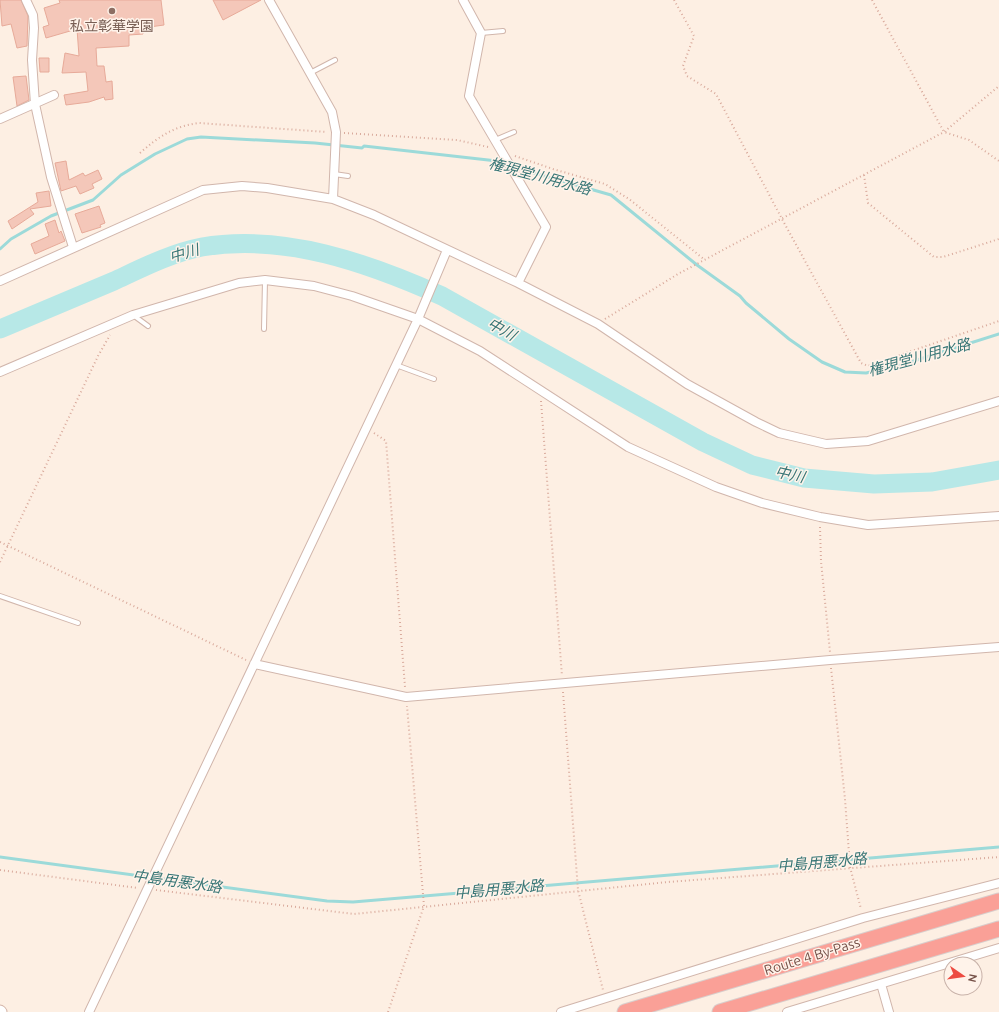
<svg xmlns="http://www.w3.org/2000/svg" width="999" height="1012" font-family="Ubuntu,'Noto Sans JP',sans-serif">
	<style>
		.lines { fill: none; stroke-linecap: round; stroke-linejoin: round }
		.stream { stroke: #9cdad9; stroke-width: 3 }
		.river { stroke: #b7e8e7; stroke-width: 19 }
		.building { fill: #f4c7b9; stroke: #e7aa99 }
		.lane-casing { stroke: #d1b6ac; stroke-width: 6 }
		.street-casing { stroke: #d1b6ac; stroke-width: 10 }
		.secondary-casing { stroke: #d4b5a9; stroke-width: 13 }
		.highway-casing { stroke: #d9cecc; stroke-width: 17 }
		.path { stroke: #d9aa9c; stroke-width: 2; stroke-dasharray: 1 3; stroke-linecap: butt }
		.lane { stroke: #fff; stroke-width: 4 }
		.street { stroke: #fff; stroke-width: 8 }
		.secondary { stroke: #fff; stroke-width: 11 }
		.highway { stroke: #faa097; stroke-width: 15 }
		.education-dot { fill: #8d6e63; stroke: #fff3ea; stroke-width: 1.5 }
		.labels { text-anchor: middle; dominant-baseline: central; stroke-width: 3; stroke-linejoin: round; paint-order: stroke }
		.education-label { font-size: 14px; fill: #785e54; stroke: #fff3ea }
		.street-label { font-size: 14px; fill: #765148; stroke: #fff3ea }
		.water-label { font-size: 15px; font-style: italic; fill: #387676; stroke: #fff3ea }
	</style>
	<rect width="100%" height="100%" fill="#fdefe3"/>
	<g class="lines">
		<path class="stream" d="M513,167L611,195L697,265L740,296L746,303L789,339L822,362L845,372L866,373L898,366L999,334
			M0,249L11,239L51,216L93,200L121,175L155,154L187,139L201,137L315,143L362,148L364,146L497,161L508,165
			M0,857L327,901L353,902L999,847"/>
		<path class="river" d="M0,329C38,313 76,297 114,281C142,268 171,253 202,247C284,233 368,263 442,296L703,442L752,465L804,478L874,484L932,482L999,470"/>
	</g>
	<path class="building" d="M0,0H21L28,16L27,46L17,48L11,24L2,26Z
		M59,0H161L164,25L142,28L143,34L129,35V46L96,48L97,66H104L106,82L112,81L113,99L105,100L104,97L89,102L66,105L64,95L88,91L86,72L62,73L65,53L79,56L77,29L46,38L43,27L49,25L44,8L60,3Z
		M213,0H261L223,20Z
		M39,58H49V72H40Z
		M26,76L29,100L17,106L13,77Z
		M66,161L69,180L83,173L85,176L98,170L102,179L92,184L94,188L80,194L76,186L61,191L55,163Z
		M49,191L51,206L30,209L34,214L12,229L8,221L38,202L36,193Z
		M99,206L105,223L100,225L101,227L82,233L75,214Z
		M55,220L59,233L61,231L65,241L35,254L31,244L49,236L45,224Z"/>
	<g class="lines">
		<defs>
			<path id="lane" d="M481,33L503,31
				M310,73L335,60
				M495,140L514,132
				M334,174L348,176
				M133,315L148,326
				M264,329L265,280
				M396,365L434,379
				M0,596L78,623"/>
			<path id="street" d="M26,0L33,15L34,28L32,60L35,104L51,177L73,247
				M269,0L332,112L336,132L333,199
				M463,0L481,33L469,96L546,227L518,283
				M0,119L54,95
				M0,281L203,190L242,186L267,188L333,199L374,215L518,283L598,324L687,384L756,422L779,433L826,444L868,441L999,401
				M0,372L133,315L239,283L265,280L314,286L352,296L418,319L480,351L628,447L716,487L762,503L820,517L868,525L999,516
				M254,664L406,697L830,660L999,647
				M881,984L889,1012
				M89,1012L418,319L447,250
				M561,1012L863,918L999,883
				M787,1012L999,948"/>
			<path id="secondary" d="M0,1011L1,1012"/>
			<path id="highway" d="M625,1012L999,901
				M720,1012L999,929"/>
		</defs>
		<use href="#lane" class="lane-casing"/>
		<use href="#street" class="street-casing"/>
		<use href="#secondary" class="secondary-casing"/>
		<use href="#highway" class="highway-casing"/>
		<path class="path" d="M674,0L694,36L683,66L687,76L716,94L782,219L861,363L868,366L999,321
			M872,0L944,132L969,140L999,161
			M344,133L457,140L488,147
			M140,153C158,137 174,126 199,123L327,132
			M515,156L553,169L605,184L629,199L705,260
			M864,175L868,203L934,257H943L999,239
			M605,319L678,274L944,132L999,86
			M541,401L562,676
			M374,433L386,441L405,687
			M820,527L821,561L830,652
			M0,542L246,660
			M0,562L98,356L110,335
			M831,668L845,799L850,867L861,909
			M563,692L578,890L603,990
			M0,870L138,888
			M156,890L354,914L668,882L999,857
			M388,1012L424,906L407,706"/>
		<use href="#lane" class="lane"/>
		<use href="#street" class="street"/>
		<use href="#secondary" class="secondary"/>
		<use href="#highway" class="highway"/>
	</g>
	<circle class="education-dot" cx="112" cy="11" r="4"/>
	<g class="labels">
		<g class="education-label">
			<text x="112" y="26">私立彰華学園</text>
		</g>
		<g class="street-label">
			<text transform="translate(812 956) rotate(-17)">Route 4 By-Pass</text>
		</g>
		<g class="water-label">
			<text transform="translate(540 176) rotate(15)">権現堂川用水路</text>
			<text transform="translate(184 253) rotate(-16)">中川</text>
			<text transform="translate(502 329) rotate(29)">中川</text>
			<text transform="translate(919 357) rotate(-15)">権現堂川用水路</text>
			<text transform="translate(790 474) rotate(12)">中川</text>
			<text transform="translate(822 862) rotate(-5)">中島用悪水路</text>
			<text transform="translate(177 881) rotate(8)">中島用悪水路</text>
			<text transform="translate(499 889) rotate(-5)">中島用悪水路</text>
		</g>
	</g>
	<g transform="translate(963 976) rotate(103)"><circle r="19" fill="#fff3ea" stroke="#c8b2a9"/>
	<path d="M0-3L7 15L0 10L-7 15Z" fill="#ed4c42"/>
	<text y="-6" font-size="11" font-weight="bold" text-anchor="middle" fill="#765148">N</text>
	</g>
</svg>
